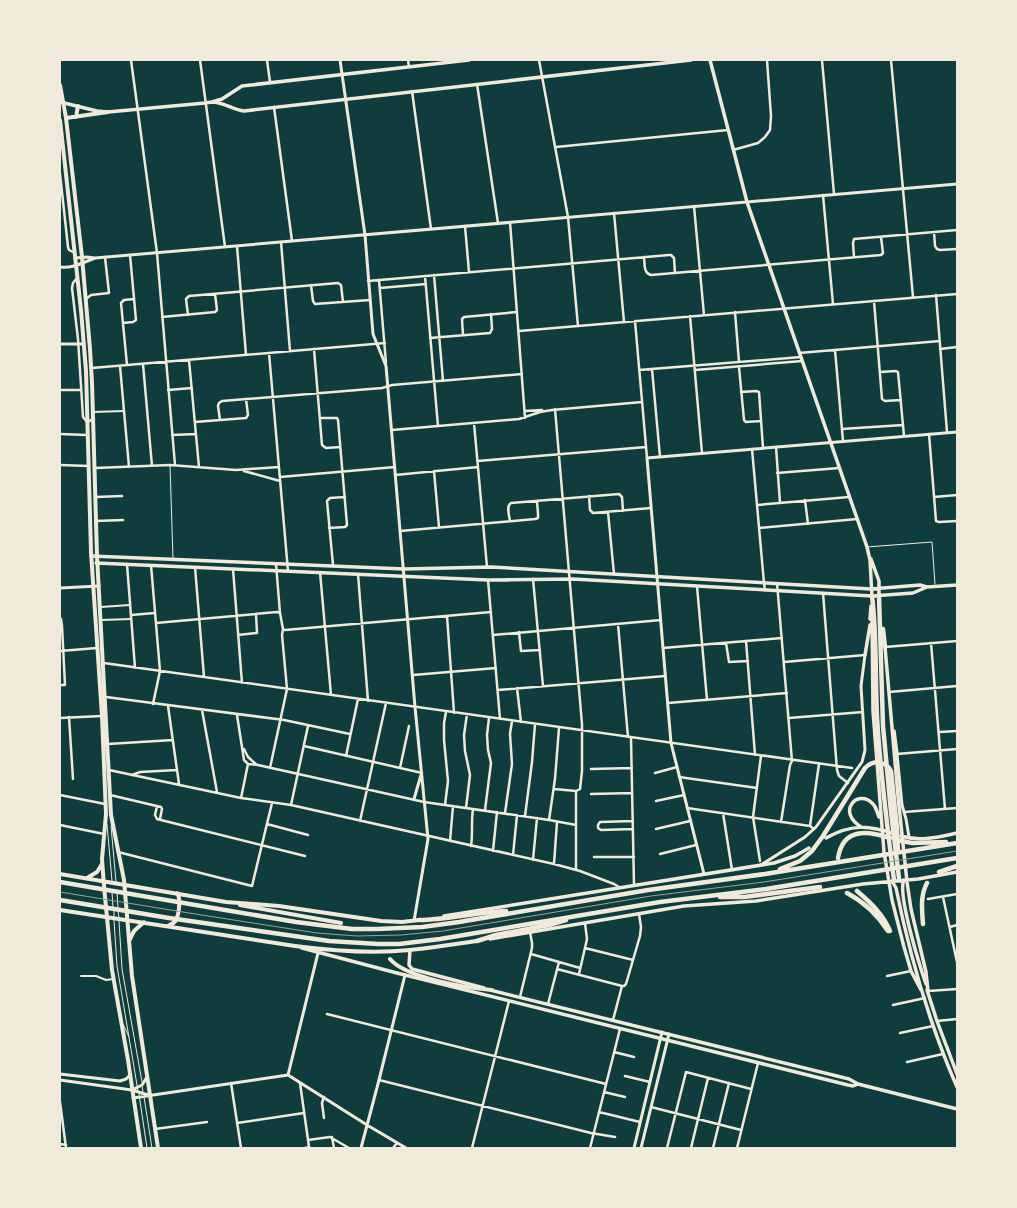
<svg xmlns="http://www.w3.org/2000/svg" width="1017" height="1208" font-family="'Sofia Sans Condensed',sans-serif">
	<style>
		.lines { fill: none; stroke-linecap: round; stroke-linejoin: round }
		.service { stroke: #f1e9da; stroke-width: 1 }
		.pedestrian { stroke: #f1e9da; stroke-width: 2 }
		.minor { stroke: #f1e9da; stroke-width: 2.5 }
		.tertiary { stroke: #f1e9da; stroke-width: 3 }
		.secondary { stroke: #f1e9da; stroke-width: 3.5 }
		.primary { stroke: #f1e9da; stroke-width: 4 }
		.motorway { stroke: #f1e9da; stroke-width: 4.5 }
		.rail { stroke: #97a49c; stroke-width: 1 }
	</style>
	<rect width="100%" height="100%" fill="#0f3d3e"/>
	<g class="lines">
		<path class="service" d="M170,465L173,558
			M867,547L932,542L935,584
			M107,824L112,881
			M111,826L116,882
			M112,892L113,907
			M117,893L118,908
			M114,910V917
			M118,911L119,918
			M114,920L117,966L138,1091
			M119,921L122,969L142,1082
			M123,1024L129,1037
			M142,1086L143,1092
			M139,1094L147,1148
			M144,1097L152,1148"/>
		<path class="pedestrian" d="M93,412L124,411
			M101,607L130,605
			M101,620L131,619
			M81,976H96L106,980L113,979"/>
		<path class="minor" d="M131,60L157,253L175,465
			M200,60L225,247
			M267,60L270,82
			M408,60L409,67
			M539,60L568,217L578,326
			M822,60L834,194
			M891,60L913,297
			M477,84L498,223
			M412,91L431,229
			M274,107L292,241
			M556,147L728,130
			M733,150L758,143L765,137L770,130L771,116L767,60
			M60,174L68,247L69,250L75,253
			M823,195L833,304
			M694,206L704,315
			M614,213L624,322
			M510,222L525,418
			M465,226L469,272
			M934,232L935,246L937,249L940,250L957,249
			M281,242L290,351
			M237,246L246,355
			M644,257C645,264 643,273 651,275L881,255L883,253L881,237
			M854,257L853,243L854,239L957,230
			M434,275L443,381
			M425,276L438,426
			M77,278L73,283L72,288L78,339L83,417L87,422L94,419
			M379,280L386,363
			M368,281L669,255H671L674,258L675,273
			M311,285L313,301L315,304L370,300
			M380,288L426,284
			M936,295L947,432
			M86,299L91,295L109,293L105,257
			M874,301L882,399L885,401L901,400
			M735,312L739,362
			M188,315L186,299L189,296L338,283L341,285L343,302
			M690,316L702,453
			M162,317L215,312L217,310L215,294
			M635,321L647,458
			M123,323L133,322L136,320L130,255
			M519,331L957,294
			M463,335L462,319L464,317L517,312
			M430,338L490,333L492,329L491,314
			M314,349L322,445L326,448L340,447
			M940,349L957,347
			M835,350L843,441
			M269,353L288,571
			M799,353L940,341
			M189,360L199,467
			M143,364L152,466
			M127,365L121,303L124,300L134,299
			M120,366L129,467
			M739,367L744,420L746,422L761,421
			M92,368L385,343
			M652,369L660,457
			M639,370L801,357
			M695,370L802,361
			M880,372L896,371L898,372L904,436
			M60,390H81
			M168,390L192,388
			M741,392L756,391L759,392L763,448
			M555,409L582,724V771L580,789L576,791
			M525,411L542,410
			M320,418H337L338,420L347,525L345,527L329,528
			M220,420L218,406L219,403L222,401L382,388L392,385L522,374
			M195,422L246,418L248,415L246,399
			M474,423L487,567
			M842,429L903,425
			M392,430L519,419L540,412L552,410L642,402
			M60,434L87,435
			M929,434L936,521L939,522L957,521
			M172,435L196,434
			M776,447L780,503
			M752,449L764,583L765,590
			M478,461L646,447
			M60,465L89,466
			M95,468L170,465L236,470L279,467
			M244,471L280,481
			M434,471L439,527
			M777,473L839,468
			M395,475L478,467
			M280,477L395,467
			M589,496L590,510L593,513L651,508
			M96,497L122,496
			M934,497L957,495
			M805,500L808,524
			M757,505L849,497
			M608,512L614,574
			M96,521L123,520
			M510,521C509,515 506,506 511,503L619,494L622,497L623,511
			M759,528L857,519
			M400,531L535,519L538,518V514L537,501
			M127,564L135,668
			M151,565L160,671L153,704
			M333,565L327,501L330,498L345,497
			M195,567L204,677
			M233,569L242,683
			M320,572L331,695
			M358,574L368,701
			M533,579L543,686
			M488,580L500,719
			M777,583L792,761L790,765L781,822
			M697,586L707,700
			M823,593L837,770L839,776L848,783
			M131,615L155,613
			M447,616L454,713
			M60,619H61L62,626L65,685H60
			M156,623L277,612L280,613
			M618,624L628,737
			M283,629L285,630L491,612
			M519,632L521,651L540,650
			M238,635L257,633L256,614
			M493,635L661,620
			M746,641L755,755
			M726,643L729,662L748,661
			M931,643L945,809
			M885,647L957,641
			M663,648L782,638
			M60,651L97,648
			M784,662L865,655
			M104,663L852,768
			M413,675L496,668
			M517,688L521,722
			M498,690L665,676
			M889,692L957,686
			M106,697L284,720L350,734
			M668,703L787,693
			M168,706L179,784
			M202,710L217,792
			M237,715L244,760L248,764
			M69,717L73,779
			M60,718L102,716
			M789,718L863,712
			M939,732L957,731
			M631,738L634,885
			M108,744L173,740
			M304,746L422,773
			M244,749L248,757L257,765
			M897,754L957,749
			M346,756L358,699
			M248,764L258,765L424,802L549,820L576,825
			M270,768L287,689L282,635L283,629L280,613L276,564
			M400,768L409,726
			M591,769L632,768
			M109,770L241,798L291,805L554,864L580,871L614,884L619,887
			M655,773L677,767
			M132,775L140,772L177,770
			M679,777L757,788
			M554,789L576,791
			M576,791V870
			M591,794L632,793
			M60,795L105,804
			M110,795L161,807L162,809L160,819
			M241,798L248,764
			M656,801L684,795
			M291,805L308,726
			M445,805L448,781L444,740V723L446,712
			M157,806L155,815L157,819L305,856
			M466,808L470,775L465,751L464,735L467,714
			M687,808L810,826L814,829
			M485,810L491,763L488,750L487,735L489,718
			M904,812L957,808
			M505,813L512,764L510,734L512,721
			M723,813L732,870
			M525,816L532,762L535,724
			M549,820L555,779L559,728
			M360,821L386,703
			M633,821L600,822L598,825V828L601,830L633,829
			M267,824L308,835
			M60,825L104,834
			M810,826L819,764
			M656,829L690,821
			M450,841L453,806
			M471,846C473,834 471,821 473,809
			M493,851L497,812
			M118,852L252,886L272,803
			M660,854L696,845
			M513,855L517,815
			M594,857H634
			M533,860L537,818
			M760,861L753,817L761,756
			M554,864L557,822
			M943,897L957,962
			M928,899L957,894
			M950,927L957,925
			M585,948L633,960
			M531,954L580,968
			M557,969L622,986
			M579,974L587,939L585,923
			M887,976L911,971
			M928,991L957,989
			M520,997L532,948V943L530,932
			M548,1004L559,962
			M893,1005L925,998
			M327,1014L606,1084
			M613,1020L622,986H624L626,984L640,936L641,927L639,914
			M937,1021L957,1019
			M900,1033L933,1026
			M614,1052L634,1057
			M907,1062L943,1054
			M625,1076L650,1082
			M379,1080L591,1133L615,1137
			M231,1083L241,1148
			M300,1083L309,1147L305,1148
			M604,1092L625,1097
			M60,1102L66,1148
			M651,1107L741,1130
			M599,1112L640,1122
			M324,1118L322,1103L324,1097
			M237,1123L304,1113
			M155,1129L207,1122
			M332,1137L334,1148
			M308,1140L330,1137L349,1148
			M60,1144L66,1145
			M393,1148L397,1143
			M472,1148L509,1001
			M590,1148L620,1029
			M667,1148L686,1072L751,1089
			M691,1148L708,1078
			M713,1148L729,1083
			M737,1148L758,1063"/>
		<path class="tertiary" d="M340,60L365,235L373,334L386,366L415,707L428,839L414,921
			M75,258L87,257L95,258
			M60,267C72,269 84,262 95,258L957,184
			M60,344H84
			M60,588L99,586
			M897,754L902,805L906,819L909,837
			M414,799L421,775
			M761,865L805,837L816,827L862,762L865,750L861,686L865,655
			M704,874L671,743L647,458L957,432
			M60,1074L120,1081L126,1079L130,1075
			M288,1075L367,1125L406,1148
			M288,1075L318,953
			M60,1080L132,1090L148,1095
			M134,1089L142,1085L147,1077
			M133,1098L288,1075
			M361,1148L379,1080L405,975
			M634,1148L662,1032
			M641,1148L669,1034"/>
		<path class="secondary" d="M710,60L747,202L867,547L870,560L872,597
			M60,102L97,111L108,112L205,103L212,102L222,99L242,86L469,60
			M212,102C224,102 233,110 244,111L691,60
			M91,556L404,569L491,567L871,589L920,585L927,587
			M871,559L879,581V596
			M96,563L488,580L573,579L872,596L913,593L927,587L957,585
			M872,617L873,711L884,852L892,900L904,947L911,971L921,990
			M870,619L871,606
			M885,647L898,796L907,882L911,909L926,972L928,991
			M865,655L870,625
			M894,731L897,754
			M861,827C836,811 858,789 872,803C876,806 877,812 879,817
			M901,836C920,842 938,837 957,833
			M826,838C851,824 868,825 895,834
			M904,880C897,893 920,967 926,984
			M892,881L896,888C910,957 929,1023 957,1087
			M444,916L774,863L795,856L809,848
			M490,939L684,906L756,901L863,884L918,879L957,872
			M302,948L397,973L848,1085L853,1086L858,1084
			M410,950L409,965L412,969L484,988
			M490,990L849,1079L858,1084L957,1109
			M927,990L937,1021L957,1074"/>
		<path class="primary" d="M60,85L66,118L82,257L90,349L92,383L97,556L111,815L124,880L132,976L158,1148
			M76,117L78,106
			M66,118L108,112
			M60,120L81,310L86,371L91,552L102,716L106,814L102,859L104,886L112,970L128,1060L141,1148
			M60,874L226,902L279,906L381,921L402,922L419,920
			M87,878L97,872L102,864
			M240,905L341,923
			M60,910L295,946C333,951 371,954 410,950C432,948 455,944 477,941
			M168,926C171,924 175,923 176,920C179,914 181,898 177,893
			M129,941L134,931L144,922
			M390,959C406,978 467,988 492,990"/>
		<path class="motorway" d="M872,596C877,636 875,676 877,716C880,771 887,825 894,880
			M879,596L883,726L891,812L899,878
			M883,629L885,647
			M897,840L912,843L946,842
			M838,858C843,827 868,831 890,838
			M780,869L800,861L812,851L823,836L865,768C873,760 885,760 891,771L897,828L898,852
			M939,872L957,866
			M60,882L296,922L352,929H377L422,927L459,922L648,890L765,874L957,843
			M857,891C871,903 883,914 890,931
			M847,893C864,902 877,914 888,931
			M720,897H744L820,887
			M60,900L169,918L329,941L378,944H399L440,939L660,902L766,889L957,858
			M419,920C448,920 476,912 506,911
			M923,924C922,910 920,896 927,883
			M477,941L496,935L549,925L566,920"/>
		<path class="rail" d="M60,892L189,913L317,933L357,936L401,935L443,931L651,896L764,882L957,851"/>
	</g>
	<rect width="1017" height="1208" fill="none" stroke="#f1e9da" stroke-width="122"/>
</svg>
